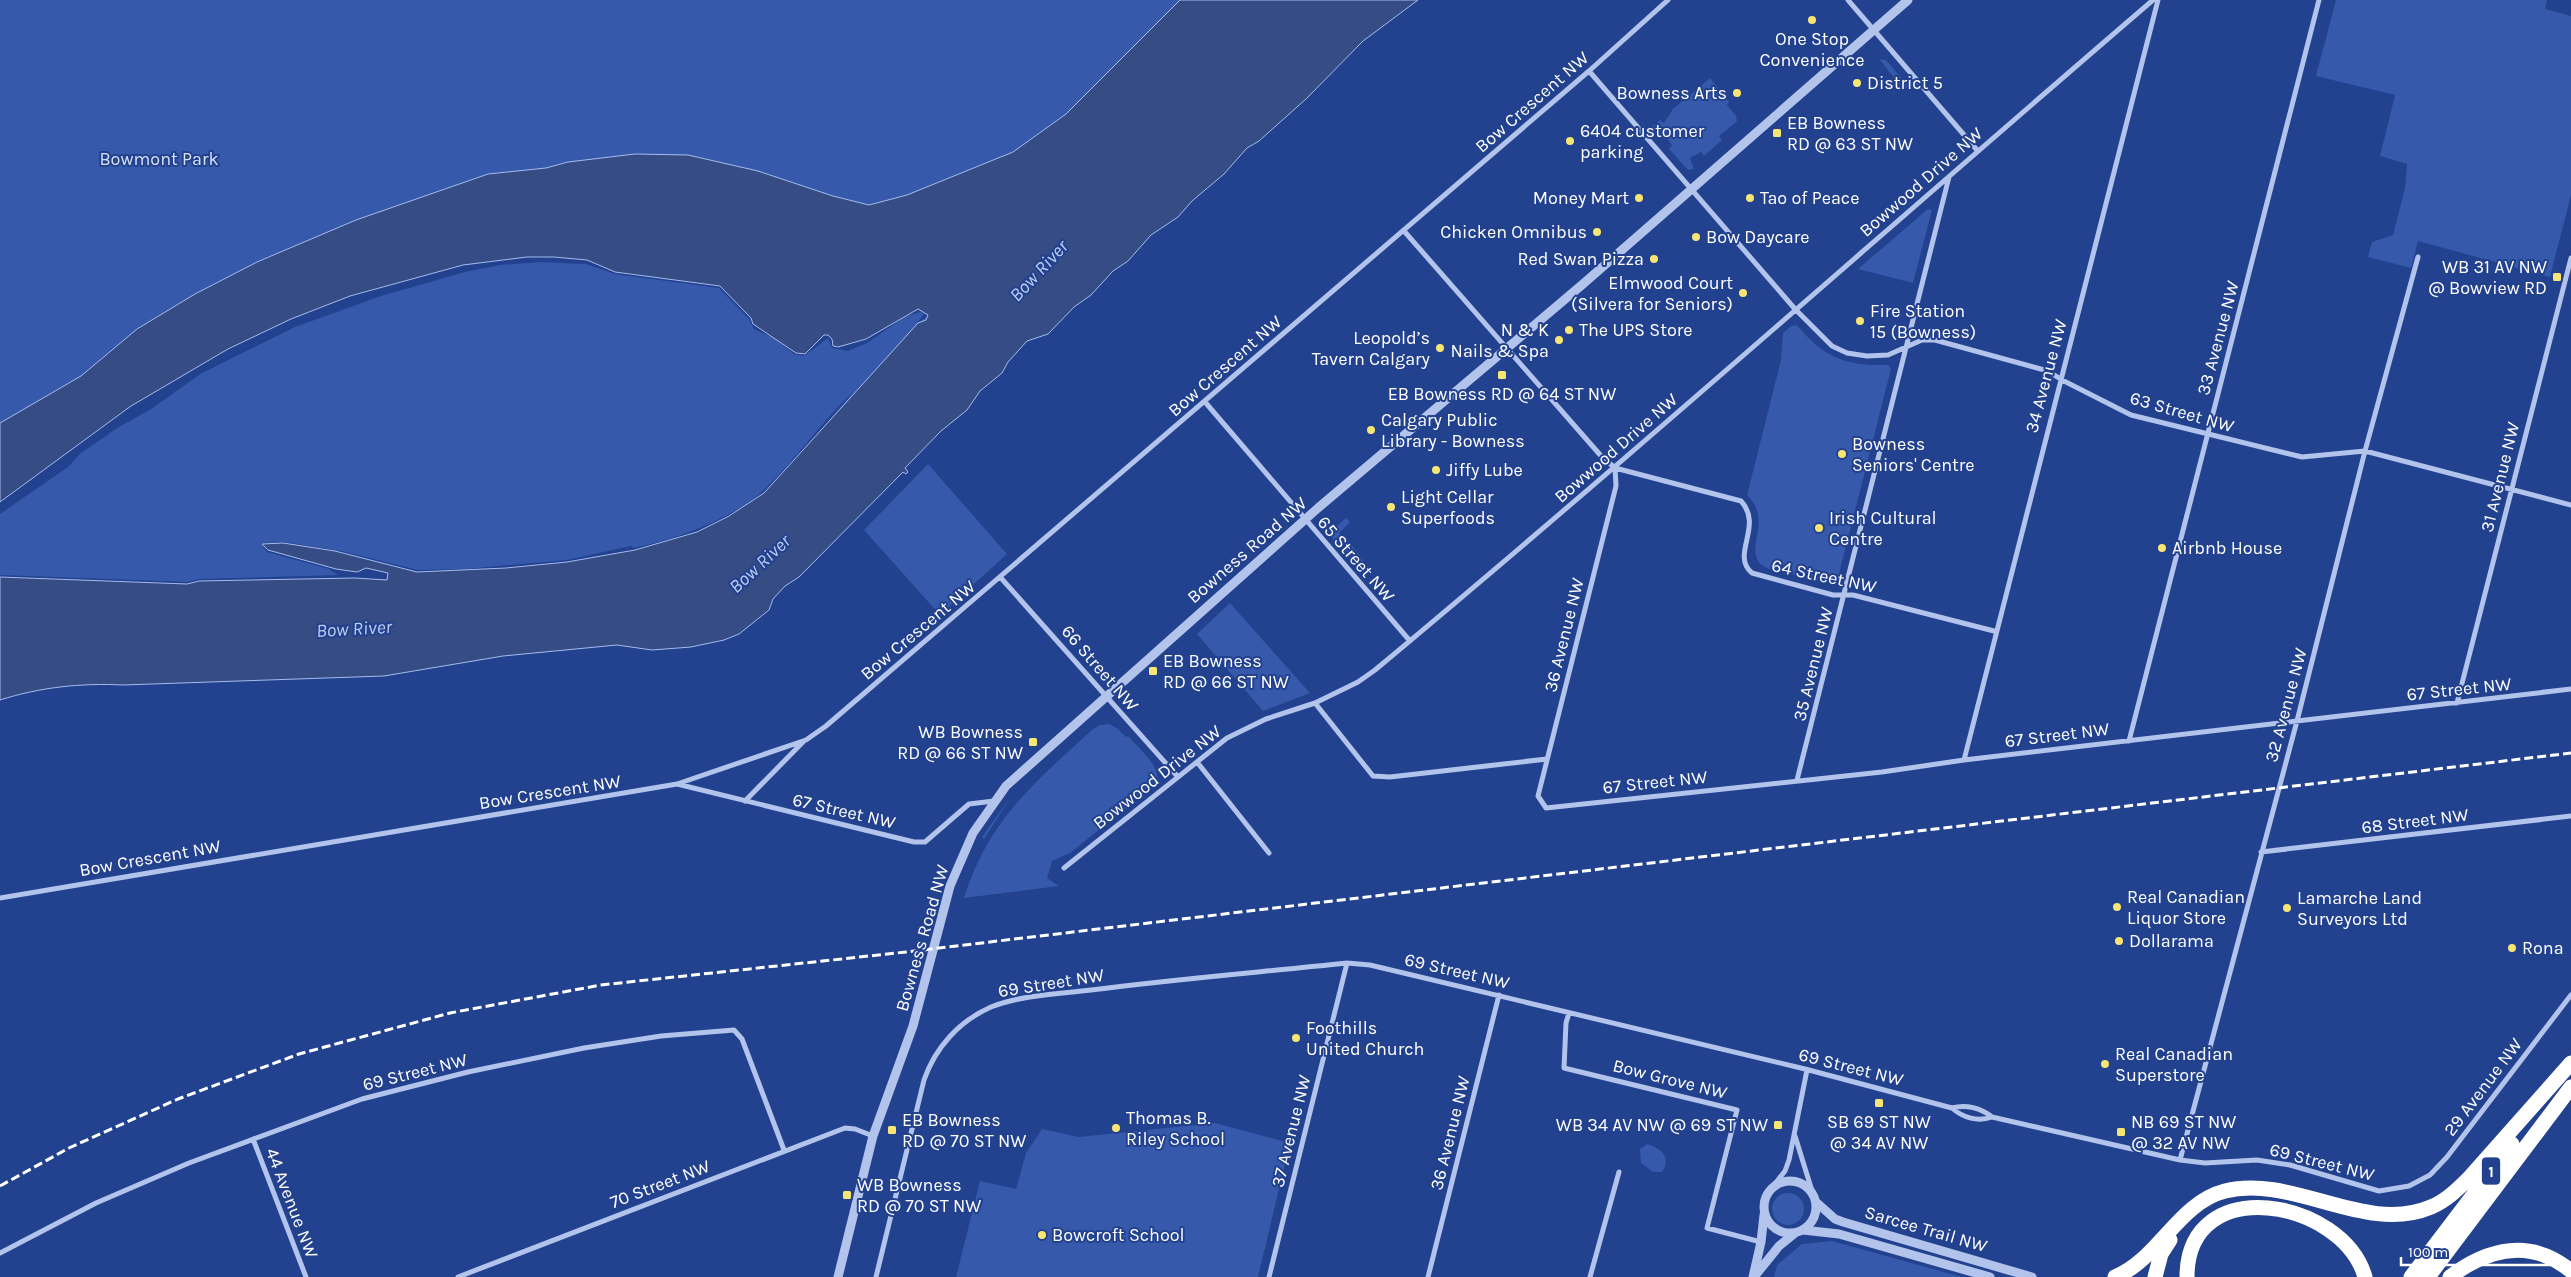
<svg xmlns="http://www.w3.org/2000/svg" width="2571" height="1277" font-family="Karla,sans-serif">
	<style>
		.green { fill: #3659ab }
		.water { fill: #364c85; stroke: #a5bced }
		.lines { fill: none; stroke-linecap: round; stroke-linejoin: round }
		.minor { stroke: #b2c3ec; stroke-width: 5 }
		.tertiary { stroke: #b2c3ec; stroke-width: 9 }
		.motorway { stroke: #fff; stroke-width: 15 }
		.rail { stroke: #fff; stroke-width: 3; stroke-dasharray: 9 4; stroke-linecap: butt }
		.poi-dot { fill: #f7e574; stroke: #22418e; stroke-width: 2 }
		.labels { text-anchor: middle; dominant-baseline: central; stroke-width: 4; stroke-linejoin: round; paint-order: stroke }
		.shield { fill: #22418e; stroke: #bdc6dd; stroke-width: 1 }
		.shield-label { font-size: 16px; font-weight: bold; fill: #fff }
		.poi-label { font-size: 18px; fill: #fff; stroke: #22418e; text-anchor: start }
		.street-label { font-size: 18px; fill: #fff; stroke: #22418e }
		.park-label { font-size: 18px; fill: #d7e1f9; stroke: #22418e }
		.water-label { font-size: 19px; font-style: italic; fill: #bdcef3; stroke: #22418e }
	</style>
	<rect width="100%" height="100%" fill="#22418e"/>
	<path class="green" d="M0,0H1180L1017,237L646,162L0,434Z
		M2336,0H2547L2545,9L2571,16V195L2550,277L2418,241L2411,268L2368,257L2372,242L2393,235L2405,188L2407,164L2380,156L2395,95L2316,76Z
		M1879,59L1886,60L1908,86L1904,90Z
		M1710,78L1729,102L1727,105L1736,116L1737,121L1719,136L1722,140L1704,156L1701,152L1690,158L1694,169L1688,170L1669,149L1672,145L1663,133L1658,137L1650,128L1660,120L1664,123L1673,109Z
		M1928,209L1932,210L1913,283L1858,269Z
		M541,262L586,264L615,274L719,288L749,319L754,329L774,338L794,354L804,356L828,338L832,348L848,351L867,343L906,316L921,312L924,314L917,323L932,314L738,567L403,590L355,578L387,580L388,573L366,568L357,572L336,569L268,550L262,544L283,543L335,551L417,572L506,568L567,562L635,550L697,532L729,516L764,493L818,434L854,391C822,421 797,458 765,489C733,519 677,539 634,548L631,546L567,560L465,569L418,570L341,551L284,542L261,543L267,552L329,569L338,575L200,579L187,582L0,575V514L68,467L81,453L119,427L151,409L202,373L295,327L381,296L465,272L500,265Z
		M1797,325C1824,358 1846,366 1888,365L1891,369L1839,574L1836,579L1829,583L1769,569L1760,564C1745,545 1773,521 1747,495L1781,360L1783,333L1791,326Z
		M928,464L1007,554L940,615L864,530Z
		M1346,518L1350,522L1339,533L1343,538L1334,541L1331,531Z
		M1351,544L1368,567L1361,572L1344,552Z
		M1230,603L1310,693L1263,711L1197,634Z
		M1109,724L1117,728L1126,737L1128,736C1138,748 1164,768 1156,784L1070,853L1052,861L1047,878L1059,886L964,898C989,819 1034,783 1093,729L1100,725Z
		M1013,794L984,839L982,837Z
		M1215,1123L1290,1143L1258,1277H956L980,1181L1016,1189L1026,1153L1042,1129L1079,1137Z
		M1647,1144C1661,1148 1672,1157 1662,1172H1653L1641,1163L1640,1149Z
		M1772 1209a16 16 0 1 1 32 0a16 16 0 1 1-32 0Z
		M1832,1241L1962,1277H1774L1777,1265L1802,1244Z"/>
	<path class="water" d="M1180,0H1418L1363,41L1307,98L1259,141L1247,148L1224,174L1192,201L1178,217L1151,235L1128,261L1113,271L1091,295L1074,307L1048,334L1027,341L1008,362L1002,373L980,391L967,410L941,431L905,468L908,472L906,474L903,472L799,577L785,586L773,599L769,610L739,634L724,640L691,647L652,650L617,645L503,656L384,676L123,685C81,683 41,687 0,700V577L187,584L199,581L355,578L387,580L388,573L366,568L357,572L336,569L268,550L262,544L283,543L335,551L417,572L506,568L567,562L635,550L697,532L729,516L764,493L918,323L926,320L928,315L918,309L866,339L838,347L833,346L832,339L828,335H824L805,354L796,353L753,324L751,318L720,286L615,272L587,260L554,257H527L463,265L350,296L291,319L228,349L131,406L0,502V423L81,376L137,329L195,294L257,262L356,220L488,174L546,168L568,162L635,154L688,155L758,171L833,196L869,205L907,195L1013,152L1066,114Z"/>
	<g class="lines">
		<path class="minor" d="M1848,0L1977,150
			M1589,71L1795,309L1832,346L1847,353L1867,356L1888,355L1922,340H1935L2048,371L2062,380L2131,415L2302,457L2365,451L2571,505
			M1404,231L1602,457L1615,468L1741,501C1764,526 1730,555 1752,573L1833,595H1853L1994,631
			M1205,402L1410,641
			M1615,468L1616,486L1538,796L1546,808L1882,772L1964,760L2571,689
			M1001,578L1178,777
			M1315,703L1373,776L1390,777L1547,759
			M2457,703L2571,258
			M2129,741L2319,0
			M1964,760C2027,506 2094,253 2158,0
			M1197,762L1269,853
			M1797,780L1949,177
			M677,784L914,842H925L969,804L994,801
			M745,801L803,742
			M2261,852L2571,816
			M1064,868L1227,738L1266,719L1315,703L1358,682L1375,670C1638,451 1893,223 2153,0
			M0,898L677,784L806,740L826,726L1589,71L1668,0
			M1569,1013L1566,1023L1564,1068L1737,1110L1707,1228L1761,1242
			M1952,1108C1963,1118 1978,1122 1992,1117
			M1795,1136L1813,1194
			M253,1139L306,1277
			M2180,1160L2297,721L2365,451L2418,257
			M1771,1189L1785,1171L1789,1160L1807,1070
			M0,1253L96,1203L189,1163L362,1099L468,1072L584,1048L661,1036L734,1030L742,1039L784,1150
			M458,1277L845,1128L855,1129L873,1136
			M876,1277L924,1080C935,1048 959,1021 991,1007C1021,995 1059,994 1091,990C1176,979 1262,972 1347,963L1370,965L1805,1069L1952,1108C1966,1104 1981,1108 1992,1117L2180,1160L2205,1163L2257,1160L2290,1165L2379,1191L2409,1186L2430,1175L2447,1157L2571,995
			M1269,1277L1347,963
			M1428,1277L1499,995
			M1590,1277L1619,1172"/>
		<path class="tertiary" d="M1764 1207a26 26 0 1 1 52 0a26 26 0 1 1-52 0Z
			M1816,1202L1835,1219L1843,1222L2032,1277
			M1803,1230L1839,1234L1990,1277
			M838,1277L873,1136L913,1026L950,886L973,833L1006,786L1318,508L1583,284L1908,0
			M1753,1277L1761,1242L1764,1215
			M1754,1277L1779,1246L1795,1233"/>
		<path class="motorway" d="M2115,1277C2159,1259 2178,1203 2225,1191C2293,1174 2365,1235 2431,1207C2446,1201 2458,1189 2470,1177L2571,1063
			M2155,1277L2161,1254L2170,1240
			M2187,1277C2187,1171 2343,1199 2365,1277
			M2411,1277L2512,1144
			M2428,1277L2571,1087
			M2450,1277C2488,1248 2531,1238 2571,1271"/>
		<path class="rail" d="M0,1186L69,1148L178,1099L299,1054L450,1013L601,985L906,952L2571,753"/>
	</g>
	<g class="poi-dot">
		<circle cx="1812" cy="20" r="5"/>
		<circle cx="1857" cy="83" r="5"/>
		<circle cx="1737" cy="93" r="5"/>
		<rect x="1772" y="128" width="10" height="10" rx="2.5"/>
		<circle cx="1570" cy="141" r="5"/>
		<circle cx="1639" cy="198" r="5"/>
		<circle cx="1750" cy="198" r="5"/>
		<circle cx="1597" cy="232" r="5"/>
		<circle cx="1696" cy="237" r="5"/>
		<circle cx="1654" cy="259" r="5"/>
		<rect x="2552" y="272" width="10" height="10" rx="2.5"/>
		<circle cx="1743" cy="293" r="5"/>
		<circle cx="1860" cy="321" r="5"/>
		<circle cx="1569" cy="330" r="5"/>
		<circle cx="1559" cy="340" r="5"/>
		<circle cx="1440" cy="348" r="5"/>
		<rect x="1497" y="370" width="10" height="10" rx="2.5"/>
		<circle cx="1371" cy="430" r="5"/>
		<circle cx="1842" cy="454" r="5"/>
		<circle cx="1436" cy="470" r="5"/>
		<circle cx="1391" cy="507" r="5"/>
		<circle cx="1819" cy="528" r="5"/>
		<circle cx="2162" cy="548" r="5"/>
		<rect x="1148" y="666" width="10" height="10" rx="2.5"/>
		<rect x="1028" y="737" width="10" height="10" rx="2.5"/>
		<circle cx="2117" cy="907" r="5"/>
		<circle cx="2287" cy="908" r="5"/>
		<circle cx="2119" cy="941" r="5"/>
		<circle cx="2512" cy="948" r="5"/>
		<circle cx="1296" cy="1038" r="5"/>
		<circle cx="2105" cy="1064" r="5"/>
		<rect x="1874" y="1098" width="10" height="10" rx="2.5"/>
		<rect x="1773" y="1120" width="10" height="10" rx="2.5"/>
		<circle cx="1116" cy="1128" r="5"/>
		<rect x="887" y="1125" width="10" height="10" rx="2.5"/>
		<rect x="2116" y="1127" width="10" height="10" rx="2.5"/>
		<rect x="842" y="1190" width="10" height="10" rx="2.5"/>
		<circle cx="1042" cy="1235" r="5"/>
	</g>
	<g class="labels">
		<rect class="shield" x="2482" y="1157.5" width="18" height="27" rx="4"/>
		<g class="shield-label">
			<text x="2491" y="1171">1</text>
		</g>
		<g class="poi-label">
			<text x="1812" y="39" text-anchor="middle">One Stop<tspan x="1812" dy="21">Convenience</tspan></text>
			<text x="1867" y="83">District 5</text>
			<text x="1727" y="93" text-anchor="end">Bowness Arts</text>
			<text x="1787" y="123">EB Bowness<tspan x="1787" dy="21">RD @ 63 ST NW</tspan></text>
			<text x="1580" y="131">6404 customer<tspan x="1580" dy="21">parking</tspan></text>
			<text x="1629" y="198" text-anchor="end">Money Mart</text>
			<text x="1760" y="198">Tao of Peace</text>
			<text x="1587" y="232" text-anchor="end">Chicken Omnibus</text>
			<text x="1706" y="237">Bow Daycare</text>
			<text x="1644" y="259" text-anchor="end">Red Swan Pizza</text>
			<text x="2547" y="267" text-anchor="end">WB 31 AV NW<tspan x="2547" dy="21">@ Bowview RD</tspan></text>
			<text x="1733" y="283" text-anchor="end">Elmwood Court<tspan x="1733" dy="21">(Silvera for Seniors)</tspan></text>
			<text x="1870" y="311">Fire Station<tspan x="1870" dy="21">15 (Bowness)</tspan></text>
			<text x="1549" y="330" text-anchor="end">N &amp; K<tspan x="1549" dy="21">Nails &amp; Spa</tspan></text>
			<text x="1579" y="330">The UPS Store</text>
			<text x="1430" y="338" text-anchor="end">Leopold’s<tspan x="1430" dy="21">Tavern Calgary</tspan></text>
			<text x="1502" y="394" text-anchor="middle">EB Bowness RD @ 64 ST NW</text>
			<text x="1381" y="420">Calgary Public<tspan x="1381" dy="21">Library - Bowness</tspan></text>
			<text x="1852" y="444">Bowness<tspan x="1852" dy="21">Seniors' Centre</tspan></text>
			<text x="1446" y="470">Jiffy Lube</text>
			<text x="1401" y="497">Light Cellar<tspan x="1401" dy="21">Superfoods</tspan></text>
			<text x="1829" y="518">Irish Cultural<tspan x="1829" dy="21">Centre</tspan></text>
			<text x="2172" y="548">Airbnb House</text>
			<text x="1163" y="661">EB Bowness<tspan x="1163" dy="21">RD @ 66 ST NW</tspan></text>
			<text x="1023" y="732" text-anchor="end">WB Bowness<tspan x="1023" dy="21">RD @ 66 ST NW</tspan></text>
			<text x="2127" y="897">Real Canadian<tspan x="2127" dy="21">Liquor Store</tspan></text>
			<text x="2297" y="898">Lamarche Land<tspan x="2297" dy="21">Surveyors Ltd</tspan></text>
			<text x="2129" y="941">Dollarama</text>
			<text x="2522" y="948">Rona</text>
			<text x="1306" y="1028">Foothills<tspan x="1306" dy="21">United Church</tspan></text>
			<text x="2115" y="1054">Real Canadian<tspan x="2115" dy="21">Superstore</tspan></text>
			<text x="1126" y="1118">Thomas B.<tspan x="1126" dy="21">Riley School</tspan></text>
			<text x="902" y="1120">EB Bowness<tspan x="902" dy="21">RD @ 70 ST NW</tspan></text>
			<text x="1879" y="1122" text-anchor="middle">SB 69 ST NW<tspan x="1879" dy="21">@ 34 AV NW</tspan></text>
			<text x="2131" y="1122">NB 69 ST NW<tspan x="2131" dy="21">@ 32 AV NW</tspan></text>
			<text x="1768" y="1125" text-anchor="end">WB 34 AV NW @ 69 ST NW</text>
			<text x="857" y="1185">WB Bowness<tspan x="857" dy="21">RD @ 70 ST NW</tspan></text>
			<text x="1052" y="1235">Bowcroft School</text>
		</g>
		<g class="street-label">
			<text transform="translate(1532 102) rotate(-41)">Bow Crescent NW</text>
			<text transform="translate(1921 182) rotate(-41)">Bowwood Drive NW</text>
			<text transform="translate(2218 338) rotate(-75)">33 Avenue NW</text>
			<text transform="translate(1225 366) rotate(-41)">Bow Crescent NW</text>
			<text transform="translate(2046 376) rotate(-75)">34 Avenue NW</text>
			<text transform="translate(2182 412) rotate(16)">63 Street NW</text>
			<text transform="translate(1616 448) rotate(-41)">Bowwood Drive NW</text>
			<text transform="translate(2500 477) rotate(-76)">31 Avenue NW</text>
			<text transform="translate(1247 550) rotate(-41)">Bowness Road NW</text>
			<text transform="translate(1356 559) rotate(49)">65 Street NW</text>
			<text transform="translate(1824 576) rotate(12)">64 Street NW</text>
			<text transform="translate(918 630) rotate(-40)">Bow Crescent NW</text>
			<text transform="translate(1564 635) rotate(-76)">36 Avenue NW</text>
			<text transform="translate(1813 664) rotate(-76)">35 Avenue NW</text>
			<text transform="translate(1100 668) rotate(49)">66 Street NW</text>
			<text transform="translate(2459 689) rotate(-6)">67 Street NW</text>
			<text transform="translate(2286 705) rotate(-75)">32 Avenue NW</text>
			<text transform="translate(2057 735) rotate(-7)">67 Street NW</text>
			<text transform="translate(1157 777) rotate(-38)">Bowwood Drive NW</text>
			<text transform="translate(1655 782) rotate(-6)">67 Street NW</text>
			<text transform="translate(550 792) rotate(-9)">Bow Crescent NW</text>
			<text transform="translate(844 811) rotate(13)">67 Street NW</text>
			<text transform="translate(2415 821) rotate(-7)">68 Street NW</text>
			<text transform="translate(150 858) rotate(-10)">Bow Crescent NW</text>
			<text transform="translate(922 938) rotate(-74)">Bowness Road NW</text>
			<text transform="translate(1457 971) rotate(13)">69 Street NW</text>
			<text transform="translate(1051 983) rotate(-9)">69 Street NW</text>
			<text transform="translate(1851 1067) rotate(14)">69 Street NW</text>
			<text transform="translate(415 1072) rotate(-14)">69 Street NW</text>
			<text transform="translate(1670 1079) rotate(14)">Bow Grove NW</text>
			<text transform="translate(2483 1087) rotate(-53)">29 Avenue NW</text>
			<text transform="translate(1291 1131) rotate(-76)">37 Avenue NW</text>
			<text transform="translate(1450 1133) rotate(-76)">36 Avenue NW</text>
			<text transform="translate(2322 1162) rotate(14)">69 Street NW</text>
			<text transform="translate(660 1184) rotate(-21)">70 Street NW</text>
			<text transform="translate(292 1203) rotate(69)">44 Avenue NW</text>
			<text transform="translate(1926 1229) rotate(16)">Sarcee Trail NW</text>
		</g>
		<g class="park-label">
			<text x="159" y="159">Bowmont Park</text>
		</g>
		<g class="water-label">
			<text transform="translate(1039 271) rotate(-47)">Bow River</text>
			<text transform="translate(760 564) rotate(-43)">Bow River</text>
			<text transform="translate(354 629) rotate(-3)">Bow River</text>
		</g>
	</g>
	<path d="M2401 1257v8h155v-8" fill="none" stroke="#ffffff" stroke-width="2.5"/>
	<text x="2408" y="1257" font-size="15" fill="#ffffff" stroke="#22418e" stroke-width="4" paint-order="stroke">100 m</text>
</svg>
